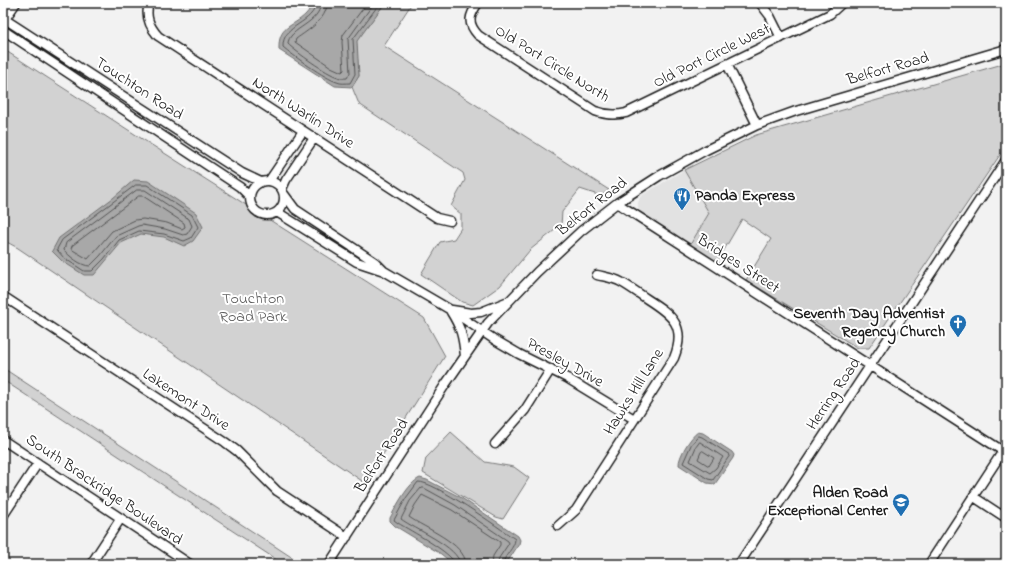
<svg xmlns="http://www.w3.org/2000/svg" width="1009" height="567" font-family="'Indie Flower',sans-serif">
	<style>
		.built { fill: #e2e2e2 }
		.green { fill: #d2d2d2; stroke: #777 }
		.water { fill: #a8a8a8; stroke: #707070 }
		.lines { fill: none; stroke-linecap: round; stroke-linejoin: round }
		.shore { stroke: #545454; stroke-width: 1 }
		.minor-casing { stroke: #1c1c1c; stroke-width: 11 }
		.minor { stroke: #fff; stroke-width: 8 }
		.labels { text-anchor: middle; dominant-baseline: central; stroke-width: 4; stroke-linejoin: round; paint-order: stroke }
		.street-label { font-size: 16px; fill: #1c1c1c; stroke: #fff }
		.poi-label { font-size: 16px; font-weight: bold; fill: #1c1c1c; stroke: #fff; text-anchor: end }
		.park-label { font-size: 16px; fill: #5c5c5c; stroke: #fff }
	</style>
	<rect width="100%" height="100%" fill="#f2f2f2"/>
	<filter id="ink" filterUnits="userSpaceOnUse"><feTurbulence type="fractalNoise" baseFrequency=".025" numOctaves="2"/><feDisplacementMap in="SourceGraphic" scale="8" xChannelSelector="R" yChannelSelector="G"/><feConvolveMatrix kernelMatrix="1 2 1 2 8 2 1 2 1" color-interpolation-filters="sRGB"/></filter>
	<g filter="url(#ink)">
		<path class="built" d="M684,170L709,213L690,245L643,214L638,208V203L640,197L644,194Z"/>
		<path class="green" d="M385,3H412L384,46L609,190L601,196L580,189L562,212L561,225L530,250L500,286L473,305L462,302L421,274L440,242L454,239L461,228V214L451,206L465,180L463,173L359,104L352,87L359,76L356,41Z
			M3,49L147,142L424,318L445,356L365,483L18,248L3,240Z
			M1006,63V146L869,348H858L746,280L771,239L742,219L717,262L690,245L709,213L684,170L756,135Z
			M3,368L302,564H283L3,380Z
			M451,432L485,462L514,467L529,478L503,519L496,517L423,473L426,458Z"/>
		<path class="water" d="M313,3H385L357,41L359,76L352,87L335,86L279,50C278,25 292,28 306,14C309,11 311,6 313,3Z
			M134,180L148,181L196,213L203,227L193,241L184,246L164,237L141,234L121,243L94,275H84L62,261L52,251L59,238L113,198Z
			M698,432L703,433L732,452L734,455L733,458L715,484L707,483L679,465C678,457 691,436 698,432Z
			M420,478L427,480L460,497L518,536L520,540L519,544L506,564H453L441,554L395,526L390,521V518C396,507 408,483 420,478Z"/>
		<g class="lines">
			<path class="shore" d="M316,3C314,24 282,24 283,47C292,55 326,79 337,82C341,84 345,83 350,83L355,74L353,39L380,3
				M321,3C320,24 288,28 288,44C296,52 327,74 338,77C341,79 344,78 347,78L350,73L348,39L374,3
				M327,3C327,20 308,30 296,39L295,42L331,67L342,72L344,70L342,42L343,35L367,3
				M136,185H147L192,215L198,227L191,238L184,241L164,234L139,231L119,240L104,259L92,271H84L64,258L58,251L57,249L62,240Z
				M137,190H145L189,219L192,226L187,234L183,235L165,229L142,225L138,226L116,236L100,256L90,266C81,266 69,256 64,250L66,243Z
				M139,196H143L184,223L185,227L182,229L167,223L143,219L135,220L112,231L88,259L71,249L72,246Z
				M699,436L702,437L730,455L713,480L708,479L683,463L691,445Z
				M700,442L723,457L716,468L710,473L690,461L696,447Z
				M703,451L714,458L709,466L698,459L701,452Z
				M455,564C453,553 409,530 398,523L394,520L406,498L418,482C434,481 499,528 515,539C515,548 504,555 503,564
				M460,564C459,547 414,529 401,519L410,501L421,488H424L455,505L508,541L509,543L499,558L498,564
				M466,564C465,543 424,528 409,517L415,505L422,495L452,510L500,542V545L493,556L492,564"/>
			<defs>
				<path id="minor" d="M149,3C145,16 149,26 158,36L437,218L450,221
					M478,3C469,16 467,23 478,35L595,111C606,115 615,116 626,113L830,14L842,3
					M760,3L770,16L781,38
					M3,18L242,173L261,182
					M3,22L16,3
					M3,30L240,187L250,197
					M727,64L757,125
					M250 198a17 17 0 1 1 34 0a17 17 0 1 1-34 0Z
					M269,181L303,131
					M282,189L286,180L314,138
					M284,194L295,209L375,262L383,270
					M617,203L1006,453
					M277,212L357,262L384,271L449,309L495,340L519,354L567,378L634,419
					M3,296L225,442L237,451L277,491L347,537
					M452,310L471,313L481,312L506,302
					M451,312C461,328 463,336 465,356
					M3,440L190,564
					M495,444L525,410L551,369
					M974,497L1006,518
					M3,516L38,463
					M558,526L576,510L674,358C687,326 672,315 647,299C638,293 630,287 621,282C614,278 605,277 597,275
					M91,564L121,518
					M329,564L445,385L488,323L537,272L581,231L617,203L659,176L706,150L757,125L796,111L1006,49
					M739,564L1006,160
					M929,564L1003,451"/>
			</defs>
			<use href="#minor" class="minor-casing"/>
			<use href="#minor" class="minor"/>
		</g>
	</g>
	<defs>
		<symbol id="restaurant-pin" viewBox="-11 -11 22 30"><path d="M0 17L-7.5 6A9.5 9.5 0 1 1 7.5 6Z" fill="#1f6fb2" stroke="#fff"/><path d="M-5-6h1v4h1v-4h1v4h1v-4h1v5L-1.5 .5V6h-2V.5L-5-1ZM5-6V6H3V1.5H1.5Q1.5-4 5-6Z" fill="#fff"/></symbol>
		<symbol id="church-pin" viewBox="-11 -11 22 30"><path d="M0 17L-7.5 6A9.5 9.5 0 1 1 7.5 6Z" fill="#1f6fb2" stroke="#fff"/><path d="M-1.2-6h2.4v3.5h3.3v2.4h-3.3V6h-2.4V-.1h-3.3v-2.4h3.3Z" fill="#fff"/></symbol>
		<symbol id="school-pin" viewBox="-11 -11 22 30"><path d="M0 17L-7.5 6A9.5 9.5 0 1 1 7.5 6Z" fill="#1f6fb2" stroke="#fff"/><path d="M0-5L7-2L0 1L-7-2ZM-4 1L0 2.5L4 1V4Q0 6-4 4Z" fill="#fff"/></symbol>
	</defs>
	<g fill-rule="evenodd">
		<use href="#restaurant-pin" x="672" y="186" width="20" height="27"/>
		<use href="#church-pin" x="948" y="313" width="20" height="27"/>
		<use href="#school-pin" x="891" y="492" width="20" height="27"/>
	</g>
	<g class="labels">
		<g class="street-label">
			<text transform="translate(712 56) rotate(-26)">Old Port Circle West</text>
			<text transform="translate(552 64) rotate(32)">Old Port Circle North</text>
			<text transform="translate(888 69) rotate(-16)">Belfort Road</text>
			<text transform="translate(139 89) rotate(33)">Touchton Road</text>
			<text transform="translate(303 113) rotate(33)">North Warlin Drive</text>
			<text transform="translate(592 207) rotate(-38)">Belfort Road</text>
			<text transform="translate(738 264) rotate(33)">Bridges Street</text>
			<text transform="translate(565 363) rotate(29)">Presley Drive</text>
			<text transform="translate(634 392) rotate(-58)">Hawks Hill Lane</text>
			<text transform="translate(834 394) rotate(-56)">Herring Road</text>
			<text transform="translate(186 400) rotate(33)">Lakemont Drive</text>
			<text transform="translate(382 456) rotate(-57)">Belfort Road</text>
			<text transform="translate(104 490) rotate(34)">South Brackridge Boulevard</text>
		</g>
		<g class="poi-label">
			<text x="695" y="196" text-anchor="start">Panda Express</text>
			<text x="945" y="314">Seventh Day Adventist<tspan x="945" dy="18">Regency Church</tspan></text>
			<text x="888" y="493">Alden Road<tspan x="888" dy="18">Exceptional Center</tspan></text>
		</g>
		<g class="park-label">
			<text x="253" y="299">Touchton<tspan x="253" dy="18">Road Park</tspan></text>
		</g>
	</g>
	<rect width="1009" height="567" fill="none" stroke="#fff" stroke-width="16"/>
	<rect x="8" y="8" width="993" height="551" fill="none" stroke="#1c1c1c" stroke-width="1.5" filter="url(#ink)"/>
</svg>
